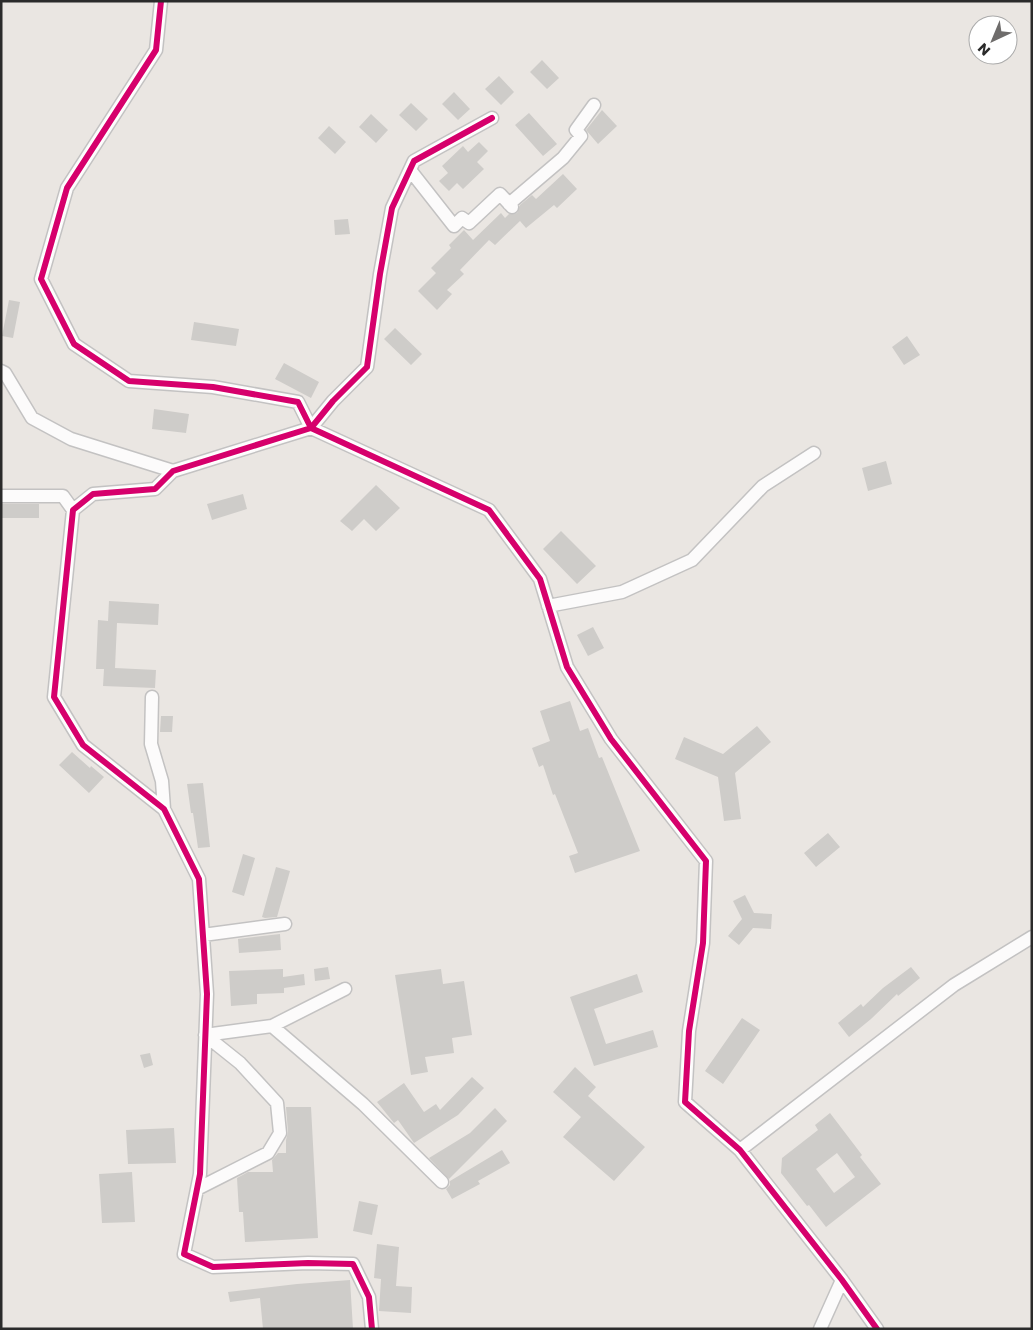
<svg xmlns="http://www.w3.org/2000/svg" width="1033" height="1330" font-family="Poppins,sans-serif">
	<style>
		.building { fill: #ceccc9; fill-rule: evenodd }
		.lines { fill: none; stroke-linecap: round; stroke-linejoin: round }
		.street-casing { stroke: #c3c2c2; stroke-width: 15 }
		.street { stroke: #fcfbfb; stroke-width: 12 }
		.cycleway-casing { stroke: #fff; stroke-width: 9 }
		.cycleway { stroke: #d6006c; stroke-width: 6 }
	</style>
	<rect width="100%" height="100%" fill="#eae6e2"/>
	<path class="building" d="M542,60L559,78L547,89L530,72Z
		M499,76L514,92L501,105L485,89Z
		M454,92L470,109L458,120L442,104Z
		M411,103L428,119L416,131L399,115Z
		M602,110L617,126L598,144L586,130Z
		M529,113L557,144L543,156L515,125Z
		M371,114L388,130L376,143L359,127Z
		M329,126L346,142L335,154L318,138Z
		M479,142L488,151L477,162L484,169L463,189L457,183L449,191L439,181L448,173L442,166L463,146L468,152Z
		M563,174L577,189L557,208L554,205L526,228L520,221L495,245L489,240L460,270L464,274L447,290L452,294L437,310L418,291L436,273L431,268L451,248L449,245L464,230L473,240L501,213L505,218L509,214L517,213L520,205L532,195L536,199Z
		M348,219L350,234L335,235L334,220Z
		M9,300L20,302L13,338L2,336Z
		M194,322L239,329L236,346L191,340Z
		M395,328L422,354L411,365L384,339Z
		M907,336L920,355L904,365L892,347Z
		M284,363L319,382L311,398L275,379Z
		M154,409L189,414L186,433L152,429Z
		M886,461L892,484L868,491L862,468Z
		M376,485L400,508L376,531L364,519L352,531L340,521Z
		M243,494L247,509L212,520L207,504Z
		M1,504H39V518H1Z
		M561,531L596,566L577,584L543,549Z
		M109,601L159,604L158,625L117,623L115,668L156,670L155,688L103,686L104,669H96L98,620L108,621Z
		M593,627L604,648L588,656L577,635Z
		M570,701L580,731L588,728L599,758L602,757L640,851L575,873L569,856L578,853L555,794L553,795L543,765L539,767L532,748L550,741L540,711Z
		M161,716H173L172,732H160Z
		M757,726L771,742L735,773L741,819L724,821L718,777L675,759L684,737L723,754Z
		M72,752L90,768L91,766L104,777L89,793L59,765Z
		M203,783L210,847L198,848L193,813H191L187,784Z
		M828,833L840,847L816,867L804,853Z
		M243,854L255,858L244,896L232,892Z
		M276,867L290,871L277,917L265,918L262,917Z
		M745,895L754,913L772,914L771,929L753,928L739,945L728,936L742,919L733,901Z
		M280,934L281,950L239,953L238,939Z
		M328,967L330,979L315,981L314,969Z
		M911,967L920,978L898,996L897,994L871,1019L849,1037L838,1023L861,1004L863,1007L883,988Z
		M283,969V977L304,974L305,985L284,988V993L257,994V1004L231,1006L229,971Z
		M441,969L443,984L464,981L472,1035L452,1038L454,1053L425,1057L428,1072L411,1075L395,975Z
		M637,974L643,992L594,1009L606,1044L653,1030L658,1047L594,1066L570,997Z
		M742,1018L760,1030L723,1084L705,1071Z
		M150,1053L153,1065L144,1068L140,1055Z
		M575,1067L596,1087L588,1096L645,1147L614,1181L563,1137L581,1117L553,1092Z
		M472,1077L484,1088L458,1115L414,1143L398,1120L394,1123L377,1102L404,1083L424,1112L436,1104L440,1110Z
		M286,1107H311L318,1238L245,1242L243,1212H239L237,1178L248,1172H273L272,1160L278,1153H286V1140L288,1132Z
		M495,1108L507,1121L449,1179L429,1158L470,1133Z
		M830,1113L862,1155L860,1157L881,1184L826,1227L809,1205L807,1206L781,1173L782,1158L818,1130L815,1125ZM837,1153L855,1177L834,1193L816,1169Z
		M174,1128L176,1163L128,1164L126,1130Z
		M502,1150L510,1163L478,1181L480,1184L452,1199L446,1189L450,1185V1181Z
		M132,1172L135,1222L102,1223L99,1174Z
		M359,1201L378,1205L372,1235L353,1231Z
		M377,1244L399,1247L396,1286L412,1287L411,1313L379,1311L381,1279L374,1278Z
		M350,1280L353,1329H263L260,1298L230,1302L228,1292L297,1284Z"/>
	<g class="lines">
		<defs>
			<path id="street" d="M161,1L156,50L67,188L41,279L74,344L129,381L213,387L298,402L311,428L489,510L540,579L567,667L611,739L706,861L703,943L689,1031L685,1102L740,1150L842,1280L877,1329
				M410,170L454,226L462,218L469,223L500,194L512,207
				M509,204L563,158L581,136L576,130L594,105
				M1,371L5,373L32,418L71,439L173,471
				M1,496H63L73,510
				M548,606L622,592L692,560L763,486L814,453
				M152,697L151,744L162,781L164,809
				M203,935L285,924
				M272,1026L363,1104L442,1182
				M740,1150L954,985L1032,937
				M197,1189L268,1153L280,1133L277,1103L240,1063L205,1035L272,1026L345,989
				M372,1329L369,1297L353,1264L308,1263L213,1267L184,1254L200,1174L207,994L199,879L164,809L83,745L54,697L73,510L93,494L155,489L173,471L311,428L333,401L367,367L380,274L392,208L414,161L492,118
				M820,1329L842,1280"/>
		</defs>
		<use href="#street" class="street-casing"/>
		<use href="#street" class="street"/>
		<defs>
			<path id="cycleway" d="M161,1L156,50L67,188L41,279L74,344L129,381L213,387L298,402L311,428L489,510L540,579L567,667L611,739L706,861L703,943L689,1031L685,1102L740,1150L842,1280L877,1329
				M372,1329L369,1297L353,1264L308,1263L213,1267L184,1254L200,1174L207,994L199,879L164,809L83,745L54,697L73,510L93,494L155,489L173,471L311,428L333,401L367,367L380,274L392,208L414,161L492,118"/>
		</defs>
		<use href="#cycleway" class="cycleway-casing"/>
		<use href="#cycleway" class="cycleway"/>
	</g>
	<rect width="1033" height="1330" fill="none" stroke="#2b2b2b" stroke-width="5"/>
	<g transform="translate(993 40) rotate(224)"><circle r="24" fill="#ffffff" stroke="#aaaaaa"/>
	<path d="M0-4L9 19L0 12L-9 19Z" fill="#6e6c6b"/>
	<text y="-8" font-size="14" font-weight="bold" text-anchor="middle" fill="#2b2b2b">N</text>
	</g>
</svg>
